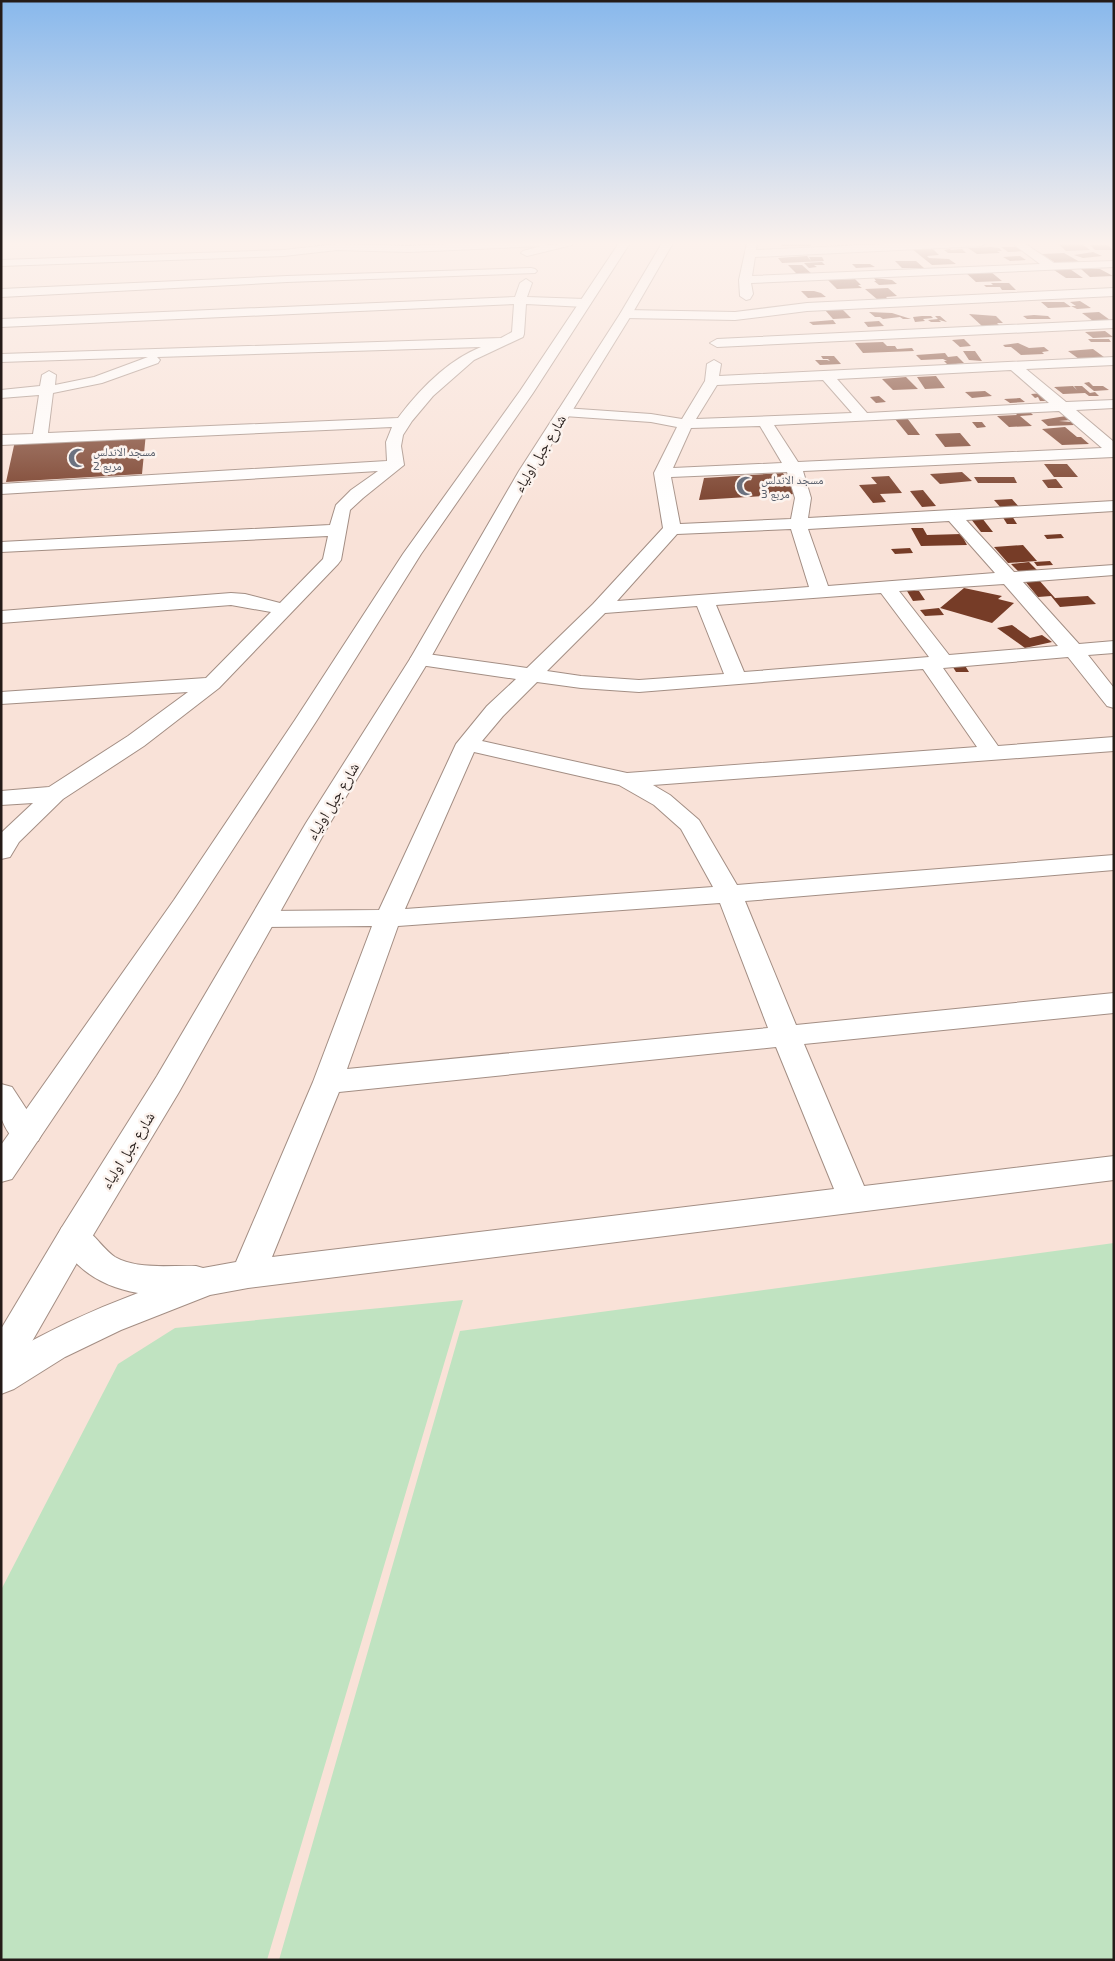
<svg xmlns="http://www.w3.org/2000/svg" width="1115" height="1961" font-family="'Exo 2','Noto Naskh Arabic',sans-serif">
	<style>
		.green { fill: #c0e3c1 }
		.building { fill: #763c27 }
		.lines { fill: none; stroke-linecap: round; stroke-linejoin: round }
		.minor-casing { stroke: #a38e84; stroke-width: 2 }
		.highway-casing { stroke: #a38e84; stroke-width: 2 }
		.minor { fill: #fff; fill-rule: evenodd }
		.highway { fill: #fff; fill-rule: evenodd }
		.labels { text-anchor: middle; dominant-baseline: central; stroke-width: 5; stroke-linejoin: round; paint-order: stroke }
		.far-worship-label { font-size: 12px; fill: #5b616d; stroke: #fcf3ee; text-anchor: start }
		.street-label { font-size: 15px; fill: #241b18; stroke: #fcf3ee }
	</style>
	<rect width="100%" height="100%" fill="#f9e2d8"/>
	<path class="green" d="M1114,1243V1960H279L460,1331Z
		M463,1300L267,1960H1V1590L118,1364L175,1328Z"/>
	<path class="building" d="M780,243H809L811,246H782Z
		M1057,243H1081L1090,250L1066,251Z
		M1090,245H1108L1113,250H1095Z
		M991,247L999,248L1002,251H997L1000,253L977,254L968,248Z
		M1001,247H1018L1025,251L1008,252Z
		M912,249H933L939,255L927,256L929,258L949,259L956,264L932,265Z
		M950,249L952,251L951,250L962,249L966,253H948L944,250Z
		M1093,252L1102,256L1083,258L1074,255Z
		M1064,253L1080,262L1056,263L1041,254Z
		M807,256L811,261L809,257H822L824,261L782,263L778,258Z
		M1020,256L1026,260L1010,261L1003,257Z
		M895,261H916L924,268H902Z
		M822,262L825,265H814L817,267L809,268L804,263Z
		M852,264H870L875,267L856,268Z
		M788,265H802L812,274H797Z
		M1067,267L1083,278H1066L1051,268Z
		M1081,269H1100L1113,276L1090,277Z
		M965,272H991L1002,281L976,282Z
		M874,278L892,280L897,284L879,285L874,281H876Z
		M855,279L861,285H858L862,288L837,289L828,280Z
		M991,283H1009L1016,290H1002L1000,287H986L984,285H993Z
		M888,288L897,296L886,297L889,300H878L865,289Z
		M801,291H814L821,293L826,297L808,298Z
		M1080,301L1091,308L1077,309L1071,306H1076L1070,302Z
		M1041,302H1064L1071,307L1048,308Z
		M825,310H843L851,318L833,319Z
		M869,312L892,313L911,319H903L900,317L883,319L880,317H875Z
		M1099,312L1110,320L1093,321L1082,313Z
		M969,314L996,316L1003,323H997L1000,326H982Z
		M1034,315L1048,316L1051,319H1027L1023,316Z
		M922,316H931L933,318L923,319L925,321L915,322L913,317Z
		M935,316H940L947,322L939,320L941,322H931L928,320L938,319Z
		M833,320L836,324L813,325L809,322Z
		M879,321L884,326L868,327L864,322Z
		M1105,331L1113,337L1093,338L1085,332Z
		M964,339L971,346L960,347L952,340Z
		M1088,339H1109L1111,342H1091Z
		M883,342L887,346H895L897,349L912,348L914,351L863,353L855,343Z
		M1018,343L1029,348L1044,347L1049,351L1042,352L1044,354L1021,355L1011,347H1005L1003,345Z
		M1093,349L1108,360L1078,361L1079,359L1068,351Z
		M963,351H975L982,361L969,360Z
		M945,353L948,357L957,356L964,363L948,365L944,361H947L943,359L921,360L916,355Z
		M821,356H834L841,364L820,365L815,360H827L830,361L828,359H823Z
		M936,376L945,388L925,389L917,377Z
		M906,377L918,389L893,390L882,379Z
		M1089,382L1093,386H1103L1109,390L1094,391L1084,383Z
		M1073,386L1077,390L1074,386H1082L1090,393L1095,392L1099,396H1089L1085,393L1063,394L1054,387Z
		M985,391L992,396L972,398L965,392Z
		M1045,393L1052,401H1040L1038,397L1035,398L1031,394Z
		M879,396L886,402L876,403L870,397Z
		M1020,398L1025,402L1010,403L1004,399Z
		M1015,413H1031L1033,415L1020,416L1032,426L1009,427L997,416L1017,415Z
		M1066,416L1071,420L1059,421L1071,422L1074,425L1048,426L1041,420Z
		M907,418L920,435H908L895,419Z
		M972,422H982L986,427L977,428Z
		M1065,427L1077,437H1081L1089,444L1062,445L1042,429Z
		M146,433L142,474L6,482L15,441Z
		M960,433L971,446L945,447L935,434Z
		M1044,464H1067L1078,477H1054Z
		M962,472L972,481L940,484L930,474Z
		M783,473L795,494L699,500L704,478Z
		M889,476L902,493L880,494L886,502L873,503L859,485L877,484L871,477Z
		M974,477H1014L1017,483H978Z
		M1056,479L1063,488H1048L1042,480Z
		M923,490L936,506L922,507L910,491Z
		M1012,499L1020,508L1002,509L994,500Z
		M1002,516H1012L1017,524H1007Z
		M982,518L993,532H981L971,519Z
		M911,528H923L927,535L961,534L967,545L921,546Z
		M1061,534L1064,538L1047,539L1044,535Z
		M1023,545L1037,561L1008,563L994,547Z
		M910,548L913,553L895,554L891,549Z
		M1050,561L1053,565L1037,566L1034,562Z
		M1029,562L1038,571L1019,572L1011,564Z
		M1038,579L1055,598L1088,596L1096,604L1060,607L1051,596L1038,597L1024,580Z
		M964,588L1002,596L998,599L1014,603L992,623L940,608Z
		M907,591H919L925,600L913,601Z
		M939,608L944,615L925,616L920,610Z
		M1012,625L1030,638L1042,635L1052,642L1025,648L997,628Z
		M951,664H964L969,672H956Z"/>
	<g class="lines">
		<defs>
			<path id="minor" d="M466,243H548L547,245L573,243L572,245L527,256L521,253L523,251L541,246L409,252L337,250L284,256L1,266V260L284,250L337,244L409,246Z
				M747,243H757L756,250L908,243H986L981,246L755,257L752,276L1040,264L1012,243H1024L1054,263L1114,261V267L751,283L753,294L750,299L746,300L740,296L739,280Z
				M531,268L535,269L537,271L535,273L287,282L1,297V289L287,276Z
				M526,279L532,283L527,297L585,299L591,303L585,307L526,304L524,334L523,337L474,360L433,396L412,421L403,435L401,446L404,465L363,498L350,510L341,560L338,564L219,688L144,746L63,799L19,842L10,857L1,859V833L33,803L1,805V791L49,787L128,736L188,692L1,704V692L206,678L271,612L231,605L1,623V611L231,593L245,594L280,603L323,559L328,536L1,552V542L330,525L336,505L351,490L378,471L1,494V484L387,461L386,442L392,427L1,445V435L33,434L39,395L1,398V390L40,386L42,375L49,371L56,375L55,385L94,377L148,357L1,362V354L501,338L512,332L514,304L1,327V319L515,297L520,283ZM481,347C448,360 419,390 398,418L48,433L53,393L102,383L158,363L160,360L157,357Z
				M1114,288V296L807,311L735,320L626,318L620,314L626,310L735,312L807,303Z
				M1114,320V328L717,347L710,343L717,339Z
				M1114,357V365L1026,369L1066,402L1114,400V408L1076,410L1114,442V457L803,471L811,498L808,518L1114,501V511L966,520L1014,572L1114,565V575L1023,582L1079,644L1114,641V653L1088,655L1114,688V708L1107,706L1068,657L943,668L998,746L1114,737V751L653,785L670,795L699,820L737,885L1114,855V870L745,901L796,1025L1114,993V1013L804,1044L864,1186L1114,1156V1180L248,1288L210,1295L121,1330L65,1357L14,1389L1,1394V1358C45,1332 90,1311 138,1293C102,1287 74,1269 57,1237L62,1227C65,1226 70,1224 73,1224C88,1223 102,1249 115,1257C138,1270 170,1265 196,1266L203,1268L236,1262L313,1082L372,926L264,927L255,925L251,919L255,913L264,911L379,910L456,744L487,706L516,679L420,665L413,663L410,659L413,655L420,653L527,668L593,604L663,528L654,473L677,427L651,422L564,416L559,415L557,412L559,409L564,408L651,414L682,419L705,381L707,364L714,360L721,364L719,376ZM1011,370L1049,403L867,413L837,379ZM823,380L852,413L696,419L717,385ZM1059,411L1102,448L798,462L774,425ZM760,426L782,463L673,468L691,428ZM787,472L795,498L791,519L680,524L671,477ZM949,521L995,573L828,586L808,529ZM791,529L809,587L617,601L677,534ZM1004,584L1058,646L949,655L899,591ZM881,593L929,657L744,672L716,605ZM697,606L724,674L639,680L581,676L547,671L605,613ZM923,669L977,747L627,773L482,741L503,716L537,682L581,688L639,692ZM474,752L619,785L654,805L681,829L713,887L405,909ZM720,903L768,1028L347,1069L398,926ZM776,1047L834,1189L272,1257L339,1092Z
				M1,1084L12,1087L42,1133L38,1141C19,1147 9,1138 2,1120C0,1111 1,1094 1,1084Z"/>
			<path id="highway" d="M619,243H630L533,393L421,554L317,720L196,906L12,1179L1,1182V1145L174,900L295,720L403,554L520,391Z
				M662,243H673L632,314L535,471L430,659L330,823L179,1092L86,1247L14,1373L1,1378V1329L62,1227L157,1076L306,823L410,659L519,471L620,314Z"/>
		</defs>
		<use href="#minor" class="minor-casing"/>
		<use href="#highway" class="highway-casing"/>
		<use href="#minor" class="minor"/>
		<use href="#highway" class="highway"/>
	</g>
	<linearGradient id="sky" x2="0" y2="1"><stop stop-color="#88b8ec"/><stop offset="0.47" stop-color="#fcf2ed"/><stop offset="1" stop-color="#fcf2ed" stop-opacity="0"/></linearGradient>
	<rect width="1115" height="518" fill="url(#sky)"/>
	<defs>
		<symbol id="mosque-bare" viewBox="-9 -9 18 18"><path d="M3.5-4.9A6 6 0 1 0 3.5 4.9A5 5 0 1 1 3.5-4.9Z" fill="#6b7280" stroke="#fcf3ee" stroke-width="2.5" paint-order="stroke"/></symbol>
	</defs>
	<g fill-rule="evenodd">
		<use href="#mosque-bare" x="64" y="444" width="28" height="28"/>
		<use href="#mosque-bare" x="732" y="472" width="28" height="28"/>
	</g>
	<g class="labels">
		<g class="far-worship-label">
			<text x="93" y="451">مسجد الاندلس<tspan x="93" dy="14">مربع 2</tspan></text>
			<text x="761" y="479">مسجد الاندلس<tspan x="761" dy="14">مربع 3</tspan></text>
		</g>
		<g class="street-label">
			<text transform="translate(539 453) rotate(-59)">شارع جبل اولياء</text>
			<text transform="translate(332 801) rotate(-59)">شارع جبل اولياء</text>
			<text transform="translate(127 1150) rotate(-58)">شارع جبل اولياء</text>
		</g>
	</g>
	<rect width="1115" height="1961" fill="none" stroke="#241b18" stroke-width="5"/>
</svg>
